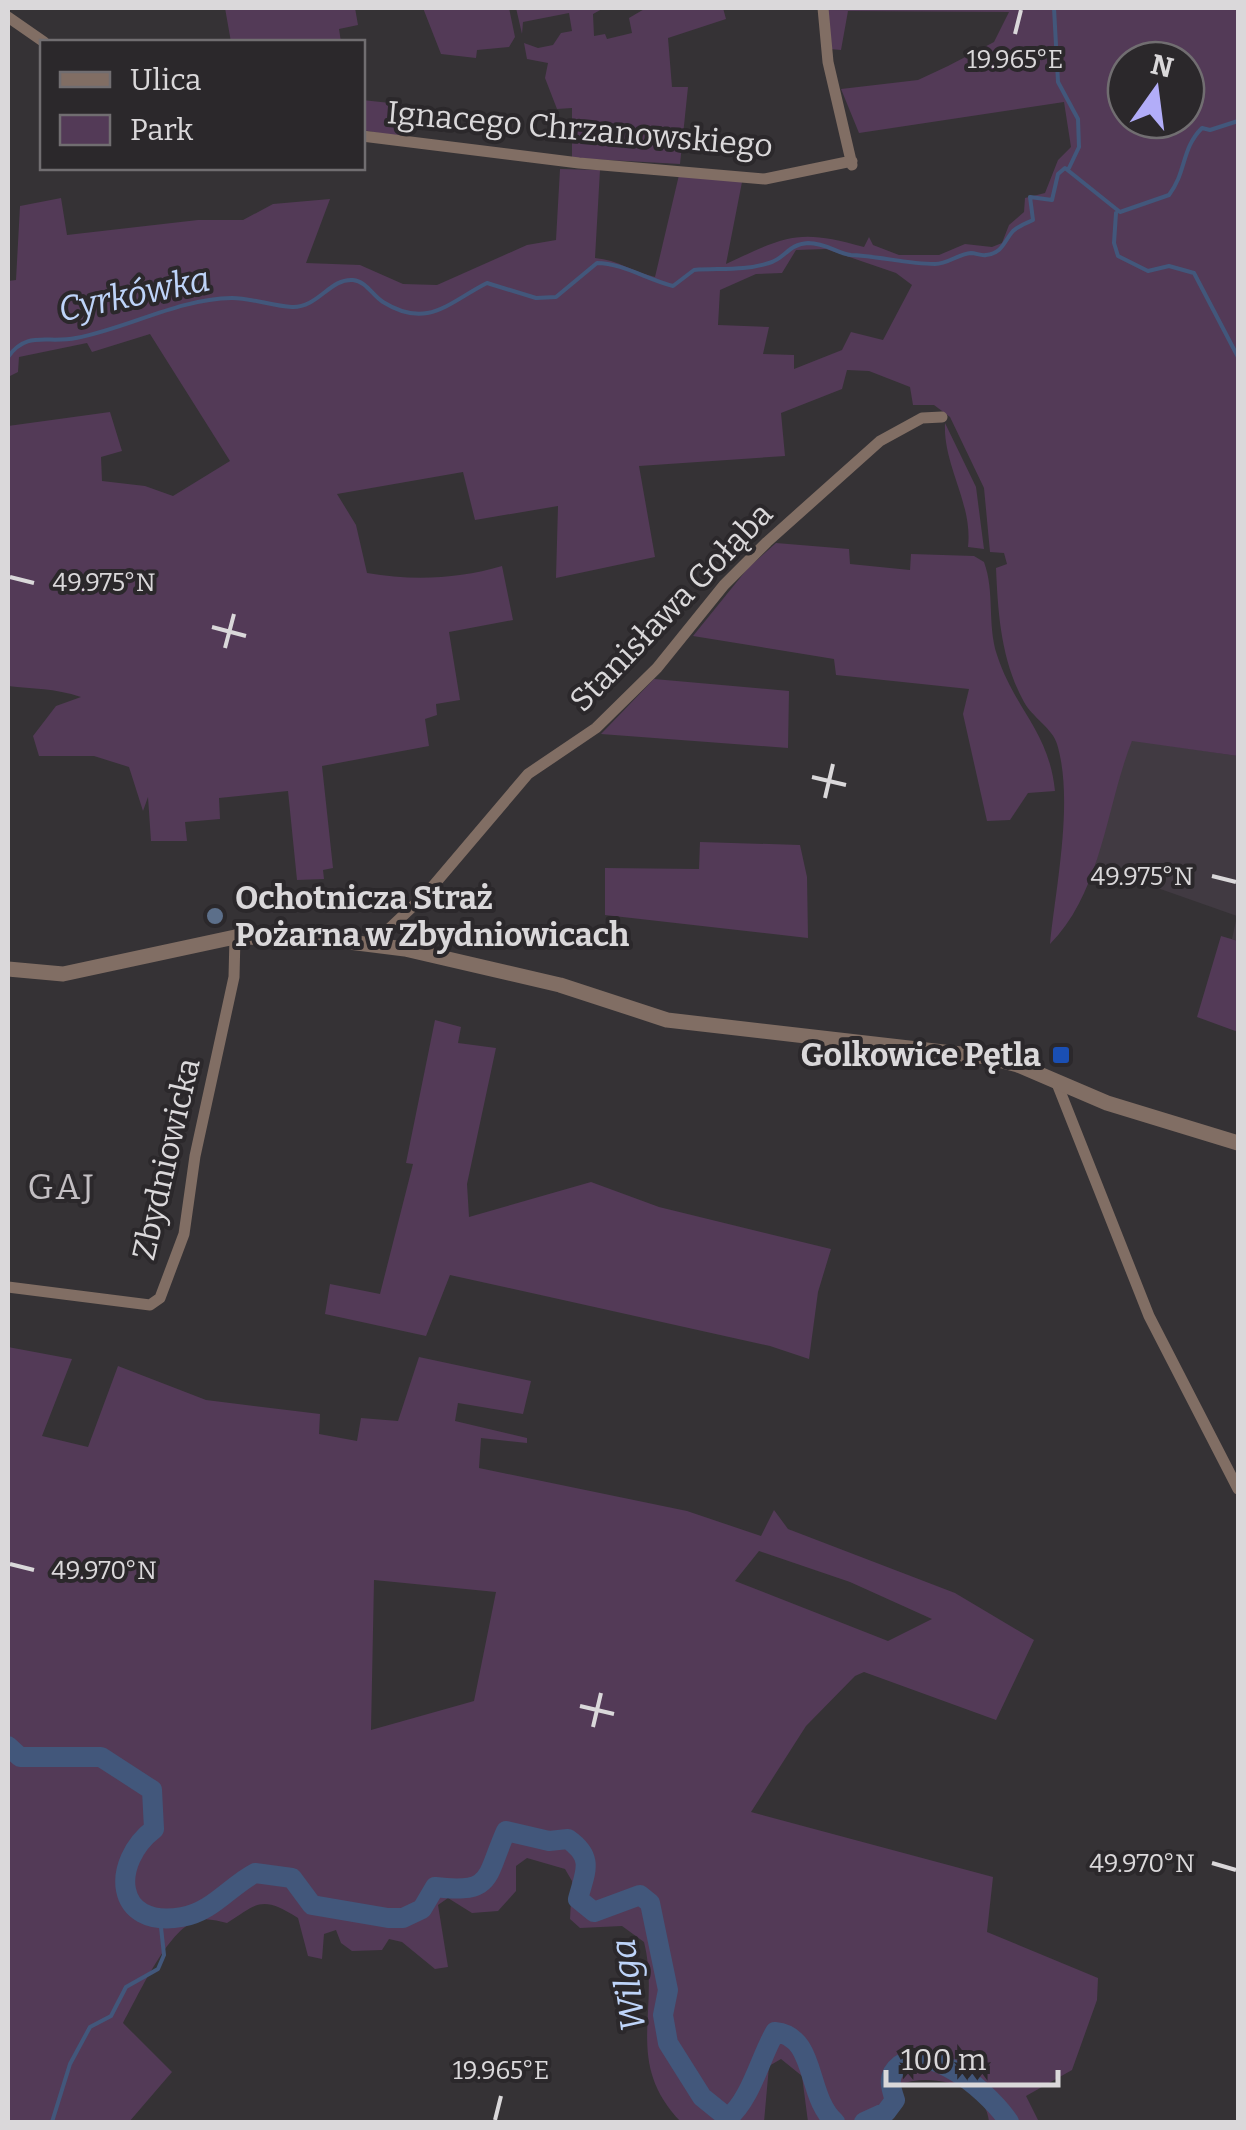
<svg xmlns="http://www.w3.org/2000/svg" width="1246" height="2130" font-family="Bitter,serif">
	<style>
		.built { fill: #413a42 }
		.green { fill: #533a57; fill-rule: evenodd }
		.lines { fill: none; stroke-linecap: round; stroke-linejoin: round }
		.stream { stroke: #42577b; stroke-width: 4 }
		.river { stroke: #42577b; stroke-width: 20 }
		.minor { stroke: #816e64; stroke-width: 11 }
		.tertiary { stroke: #816e64; stroke-width: 15 }
		.ticks { fill: none; stroke: #dad8da; stroke-width: 4 }
		.service-dot { fill: #5c6f8a; stroke: #2b282b; stroke-width: 4 }
		.transit-dot { fill: #1a4fb4; stroke: #2b282b; stroke-width: 4 }
		.labels { text-anchor: middle; dominant-baseline: central; stroke-width: 8; stroke-linejoin: round; paint-order: stroke }
		.street-label { font-size: 32px; fill: #dad8da; stroke: #2b282b }
		.poi-label { font-size: 32px; font-weight: bold; fill: #dad8da; stroke: #2b282b; text-anchor: start }
		.water-label { font-size: 35px; font-style: italic; fill: #bed4f9; stroke: #2b282b }
		.neighbourhood-label { font-size: 35px; letter-spacing: 2.5px; fill: #c3bfc3; stroke: #2b282b }
		.ticks-label { font-size: 25px; text-anchor: middle; fill: #dad8da; stroke: #2b282b; stroke-width: 8; stroke-linejoin: round; paint-order: stroke }
	</style>
	<rect width="100%" height="100%" fill="#353235"/>
	<path class="built" d="M1132,740L1238,756V941L1232,939L1237,916L1095,866L1114,786Z"/>
	<path class="green" d="M225,8H355L358,25L339,29L341,42H231Z
		M423,8H509L515,37L509,47L477,50L476,58L441,54Z
		M516,8H604L593,14L594,36L605,34L607,39L632,33L629,18L646,8H723L726,19L668,38L672,87H688L680,164L572,158V108L557,109L545,78L548,63L527,59L524,43L538,48L553,45L561,33L572,31L569,13L523,22L522,34Z
		M827,8H1238V756L1132,741C1106,806 1102,892 1050,944C1056,885 1074,800 1057,744C1053,729 1032,717 1024,702C1001,660 998,614 996,568L1007,564L1004,553L990,552L984,488L950,417L934,405H913L910,387L869,371L847,370L842,389L781,413L785,456L639,466L655,557L556,578L558,506L475,520L463,472L337,494L356,525L367,573C413,581 458,579 502,566L513,620L449,632L460,700L436,704L437,715L425,719L429,746L322,766L333,868L323,870L324,879L297,880L288,791L219,798L220,819L185,822L187,841H151L148,797L143,811L129,767L94,756H39L33,736L56,706L81,697C54,688 33,689 8,686V426L110,412L122,451L101,457L102,481L145,486L173,496L230,461L150,334L92,352L87,343L19,357L18,372L8,377V281L16,280L20,206L61,198L67,235L198,220H243L273,204L330,199L306,263L360,265L403,284L437,285L527,245L556,240L560,169L600,170L595,258C618,260 633,272 655,277L679,175L742,182L726,264C786,236 798,228 864,247L869,237L873,245L899,255H939L965,244L992,247L1002,243L1009,225L1024,212L1025,198L1045,193L1058,160L1071,147L1064,102L859,133L841,89L918,80L948,66L994,42L1009,12L848,11L841,50L830,49ZM1126,60H1186V120H1126ZM826,249L896,273L912,285L883,340L851,332L842,350L794,369V355L763,354L769,327L718,325L720,290L756,274L782,273L796,250Z
		M362,100L409,105L404,138L363,130Z
		M945,423L976,487L984,549L968,547C973,503 943,466 945,423Z
		M776,543L849,549L850,564L910,570L911,554L974,556L984,562C995,592 987,624 997,655C1015,710 1049,731 1055,791L1028,793L1010,820L987,821L963,714L969,689L836,675L834,659L693,636L748,568Z
		M654,679L789,691L788,748L601,734Z
		M700,842L800,845L807,877L808,938L605,915V868L699,869Z
		M1221,936L1238,941V1032L1197,1017Z
		M435,1020L461,1027L458,1043L496,1048L467,1184L469,1217L591,1182L659,1207L831,1249L818,1292L809,1359L770,1346L450,1275L426,1336L325,1314L330,1284L380,1294L413,1164L406,1163Z
		M8,1347L72,1359L42,1436L88,1447L118,1366L206,1400L320,1414L319,1434L357,1441L361,1418L398,1421L419,1357L531,1381L523,1414L458,1403L455,1421L527,1438V1443L481,1438L479,1468L687,1511L761,1536L774,1510L788,1529L955,1593L1034,1640L996,1720L864,1672L855,1676L806,1726L751,1812L993,1877L987,1932L1098,1978L1097,2000L1072,2070L1026,2096L1039,2122H989C987,2084 928,2072 899,2085L891,2122H808L802,2076L781,2059L769,2066L764,2122H681C623,2062 661,2010 644,1942L622,1926L580,1928L570,1919L572,1881L565,1869L527,1858L516,1866V1891L498,1911L472,1913L448,1898L438,1905L448,1967L435,1969L402,1942L389,1939L382,1950L352,1951L341,1943L336,1930L324,1934L322,1959L308,1956L298,1918C261,1894 257,1904 227,1923C217,1921 206,1917 196,1921C168,1929 137,1998 123,2023L172,2072L129,2122H8ZM759,1551L850,1582L932,1619L888,1641L735,1581ZM374,1580L496,1592L474,1701L371,1730Z"/>
	<g class="lines">
		<path class="stream" d="M1054,8L1058,82L1078,119L1079,147L1069,168
			M1116,213L1114,243L1118,256L1148,271L1169,266L1194,273L1238,357
			M8,357C27,330 47,344 76,338C129,328 177,299 232,298C252,298 272,306 292,307C318,308 330,278 353,280C366,281 373,296 383,302C428,330 449,302 487,283L536,298L556,297L597,263C622,263 648,280 673,286L694,270C719,268 744,271 769,263C785,259 788,244 808,243C827,243 838,254 851,255C879,256 906,264 935,264C948,264 958,254 971,253C976,253 981,256 986,255C1003,253 1004,241 1013,231C1018,226 1027,223 1033,220L1030,197L1052,200L1058,174L1065,168L1120,212L1169,195C1187,171 1181,149 1202,128L1210,130L1238,121
			M52,2122L70,2064L90,2027L111,2016L126,1987L158,1969L164,1955L160,1918"/>
		<path class="river" d="M8,1746L20,1757H101L152,1790L154,1829C111,1862 113,1929 182,1917C212,1912 230,1886 255,1873L292,1878L312,1905L388,1918H403L422,1909L435,1887C494,1894 485,1878 506,1831L549,1841L568,1839C595,1858 585,1872 578,1899L594,1912L640,1895L650,1903L668,1990L663,2015L668,2043L702,2097L728,2118C751,2099 760,2058 775,2032C817,2036 806,2097 835,2122
			M864,2122L886,2112L895,2100C890,2086 887,2075 900,2065C932,2040 993,2097 1009,2122"/>
		<path class="minor" d="M823,8L828,62L852,165
			M8,17L44,42
			M362,136L579,163L765,179L852,161
			M373,944L427,893L528,774L596,728L657,668L724,585L767,542L880,441L922,418L942,417
			M1056,1081L1149,1316L1238,1489
			M8,1287L150,1305L160,1298L184,1234L195,1156L234,977L235,937"/>
		<path class="tertiary" d="M8,969L63,974L235,937L317,938L405,949L560,985L667,1020L987,1057L1018,1065L1107,1103L1238,1143"/>
	</g>
	<path class="ticks" d="M1015,34L1021,10M10,577L34,583M212,627L246,636M225,648L234,614M812,777L846,785M825,798L833,764M1212,876L1236,882M10,1564L34,1570M580,1706L614,1714M593,1727L601,1693M1212,1863L1236,1870M495,2120L501,2096"/>
	<circle class="service-dot" cx="215" cy="916" r="10"/>
	<rect class="transit-dot" x="1051" y="1045" width="20" height="20" rx="5"/>
	<g class="labels">
		<g class="street-label">
			<text transform="translate(580 129) rotate(5)">Ignacego Chrzanowskiego</text>
			<text transform="translate(671 607) rotate(-46)">Stanisława Gołąba</text>
			<text transform="translate(166 1159) rotate(-77)">Zbydniowicka</text>
		</g>
		<g class="poi-label">
			<text x="235" y="898">Ochotnicza Straż<tspan x="235" dy="37">Pożarna w Zbydniowicach</tspan></text>
			<text x="1041" y="1055" text-anchor="end">Golkowice Pętla</text>
		</g>
		<g class="water-label">
			<text transform="translate(134 294) rotate(-12)">Cyrkówka</text>
			<text transform="translate(628 1985) rotate(-97)">Wilga</text>
		</g>
		<g class="neighbourhood-label">
			<text x="62" y="1187">GAJ</text>
		</g>
	</g>
	<g class="ticks-label">
		<text x="1015" y="68">19.965°E</text>
		<text x="104" y="591">49.975°N</text>
		<text x="1142" y="885">49.975°N</text>
		<text x="104" y="1579">49.970°N</text>
		<text x="1142" y="1872">49.970°N</text>
		<text x="501" y="2079">19.965°E</text>
	</g>
	<rect width="1246" height="2130" fill="none" stroke="#dad8da" stroke-width="20"/>
	<rect x="40" y="40" width="325" height="130" fill="#2b282b" stroke="#716e71" stroke-width="2.5"/>
	<rect x="60" y="72" width="50" height="15" fill="#816e64" stroke="#716e71" stroke-width="2.5"/>
	<text x="130" y="90" font-size="30" fill="#dad8da">Ulica</text>
	<rect x="60" y="115" width="50" height="30" fill="#533a57" stroke="#716e71" stroke-width="2.5"/>
	<text x="130" y="140" font-size="30" fill="#dad8da">Park</text>
	<g transform="translate(1156 90) rotate(14)"><circle r="48" fill="#2b282b" stroke="#716e71" stroke-width="2.5"/>
	<path d="M0-8L18 38L0 25L-18 38Z" fill="#b2adf9"/>
	<text y="-15" font-size="28" font-weight="bold" text-anchor="middle" fill="#dad8da">N</text>
	</g>
	<path d="M886 2070v15h172v-15" fill="none" stroke="#dad8da" stroke-width="5"/>
	<text x="901" y="2070" font-size="30" fill="#dad8da" stroke="#2b282b" stroke-width="8" paint-order="stroke">100 m</text>
</svg>
